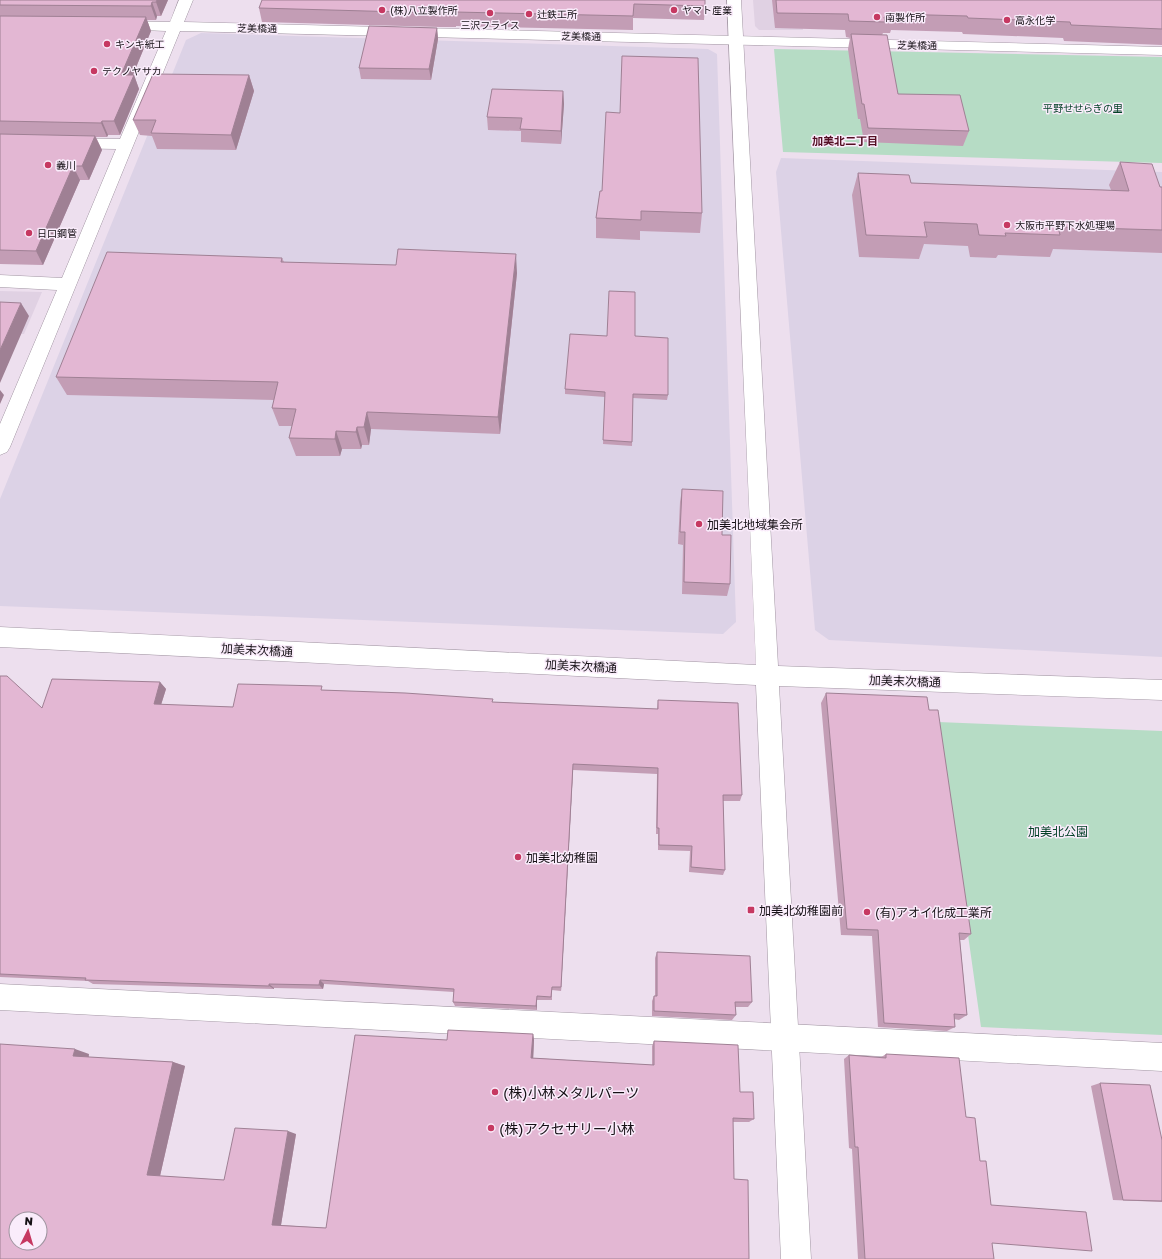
<svg xmlns="http://www.w3.org/2000/svg" width="1162" height="1259" font-family="'Golos Text','Noto Sans JP',sans-serif">
	<style>
		.commercial { fill: #e0d1e3 }
		.industrial { fill: #dcd2e6 }
		.green { fill: #b6dcc5 }
		.lines { fill: none; stroke-linecap: round; stroke-linejoin: round }
		.minor-casing { stroke: #a296a3; stroke-width: 1 }
		.tertiary-casing { stroke: #a296a3; stroke-width: 1 }
		.minor { fill: #fff; fill-rule: evenodd }
		.tertiary { fill: #fff; fill-rule: evenodd }
		.wall { fill: #c39db5 }
		.shaded-wall { fill: #9f8094 }
		.building { fill: #e3b7d3; stroke: #9f8094; fill-rule: evenodd }
		.poi-dot { fill: #c63861; stroke: #faecfb; stroke-width: 1.5 }
		.labels { text-anchor: middle; dominant-baseline: central; stroke-width: 3; stroke-linejoin: round; paint-order: stroke }
		.far-poi-label { font-size: 10px; fill: #151015; stroke: #faecfb; text-anchor: start }
		.far-street-label { font-size: 10px; fill: #151015; stroke: #faecfb }
		.far-park-label { font-size: 10px; fill: #034127; stroke: #faecfb }
		.far-neighbourhood-label { font-size: 11px; font-weight: bold; fill: #540f24; stroke: #faecfb }
		.poi-label { font-size: 12px; fill: #151015; stroke: #faecfb; text-anchor: start }
		.street-label { font-size: 12px; fill: #151015; stroke: #faecfb }
		.park-label { font-size: 12px; fill: #034127; stroke: #faecfb }
		.near-poi-label { font-size: 14px; fill: #151015; stroke: #faecfb; text-anchor: start }
	</style>
	<rect width="100%" height="100%" fill="#eddfee"/>
	<path class="commercial" d="M753,0H799L803,30H759L755,26Z
		M0,291L42,292L24,334L0,333Z"/>
	<path class="industrial" d="M201,33L708,49L717,54L736,622L723,634L0,606V499L186,40Z
		M781,158L1162,172V657L829,640L815,630L776,172Z"/>
	<path class="green" d="M774,49L1162,57V163L783,152Z
		M938,722L1162,731V1035L981,1027Z"/>
	<g class="lines">
		<defs>
			<path id="minor" d="M179,0H193L184,22L1162,47V55L180,31L10,447L7,452L0,455V424L57,290L0,287V275L62,278L116,149L68,148L62,147L60,143L62,139L68,138L120,139L166,31L120,29L115,28L113,25L115,22L120,21L170,22Z
				M0,984L1162,1043V1071L0,1010Z"/>
			<path id="tertiary" d="M727,0H741L778,666L1162,680V700L779,686L811,1259H781L756,685L0,647V627L756,665Z"/>
		</defs>
		<use href="#minor" class="minor-casing"/>
		<use href="#tertiary" class="tertiary-casing"/>
		<use href="#minor" class="minor"/>
		<use href="#tertiary" class="tertiary"/>
	</g>
	<path class="wall" d="M0,0H168L161,16H157L156,20H147L151,31L133,75H134L139,89L120,135H108L107,137H96L102,150L89,180H80L43,265L0,264Z
		M705,0V6L704,20L633,18V30L456,26V27H440L262,22L259,8Z
		M772,0H1162V45L1064,41L1063,38L963,34L962,32L891,30L890,33H883L882,35L898,94L969,131L963,146L864,142L860,119H858L848,49L850,38L846,37L845,30L775,28Z
		M437,28L438,39L431,80L361,79L359,68Z
		M249,75L254,91L236,150L157,149L152,136L140,135L133,120Z
		M563,91L564,104L561,144L521,142V131L488,130L487,117Z
		M1120,162L1160,187H1162V253L1053,249L1050,257L998,255L996,258L970,257L968,246L924,244L919,259L859,257L852,195L858,173L911,183L1111,190L1109,185Z
		M600,191L702,213L700,233L640,231V240L596,238V218Z
		M282,258L284,262L517,273L500,434L371,429L369,445H362L361,449H342L340,456H296L289,438L292,426H279L272,408L274,400L67,395L56,377Z
		M607,336H635L668,395L667,400L633,398L632,446L603,444L605,397L565,394V389Z
		M682,489L722,535L730,584L727,596L682,594L683,545L678,544L680,502Z
		M0,676L42,708L160,682L166,689L161,705L233,707L324,690L493,702L657,709L658,700L742,795L740,801H723L725,870L723,875L689,872L690,851L658,850V834H656L657,774L573,770L561,991L552,990V1000H537V1010L455,1006L453,1002L454,992L324,984L323,989L274,988V989L93,984L88,981L0,977Z
		M826,693L929,710L971,934L964,940H960L967,1015L959,1020L954,1019L955,1027L947,1031L878,1027L872,936L841,935L821,703Z
		M657,952L752,1002L748,1007H735L736,1015L732,1020L652,1016V1001L654,996H655V958Z
		M533,1034L534,1040L533,1058L652,1065V1046L654,1041L740,1092L754,1119L749,1122H733L734,1179L749,1259H0L89,1054V1057L173,1062L185,1066L160,1176L224,1180L296,1134L281,1225L326,1228L447,1040Z
		M886,1054L966,1117L980,1161L994,1259H858L852,1149L849,1148L844,1059L849,1055L880,1058Z
		M1100,1083L1162,1140V1202L1113,1200L1091,1086Z"/>
	<path class="shaded-wall" d="M157,0H168L161,16L156,2Z
		M152,2L157,16L156,20L151,6Z
		M146,17L151,31L127,89L121,75Z
		M437,28L438,39L431,80L429,69Z
		M134,75L139,89L120,135L114,121Z
		M249,75L254,91L236,150L231,135Z
		M563,91L564,104L561,144V131Z
		M102,121L108,135L107,137L101,123Z
		M95,136L102,150L89,180L82,166Z
		M73,166L80,180L43,265L36,251Z
		M516,254L517,273L500,434L498,417Z
		M21,303L29,316L0,383V350Z
		M0,390L4,395L0,404Z
		M367,412L371,429L369,445L364,427Z
		M357,427L362,445L361,449L356,432Z
		M336,431L342,449L340,456L335,439Z
		M160,682L166,689L159,711L154,704Z
		M573,764V770L561,991V987Z
		M320,980L324,984L323,989L319,985Z
		M269,984L274,988V989L269,986Z
		M537,996V1010L536,1006Z
		M533,1034L534,1040L533,1063L531,1058Z
		M75,1049L89,1054L88,1060L73,1056Z
		M173,1062L185,1066L160,1176L147,1175Z
		M288,1131L296,1134L281,1225H272Z"/>
	<path class="building" d="M0,0H157L156,2H152L151,6L0,5Z
		M262,0H705V6L634,4L633,16L455,12V13H438L259,8Z
		M776,0H1162V29L1071,25L1070,22L968,18L967,16L893,14L894,17H884L885,22L849,21L848,14L777,13Z
		M0,16L146,17L121,75H134L114,121H102L101,123L0,121Z
		M369,26L437,28L429,69L359,68Z
		M851,34L887,35L898,94L960,95L969,131L868,128L864,104H862Z
		M622,56L698,58L702,213L641,211V220L596,218L600,191H602L606,112L620,113Z
		M153,74L249,75L231,135L151,133L156,120H133Z
		M492,89L563,91L561,131L520,129L522,118L487,117Z
		M0,134L95,136L82,166H73L36,251L0,250Z
		M1120,162L1152,164L1160,187H1162V230L1058,227L1060,235L1005,233L1006,236L979,235L977,224L924,222L927,237L866,235L858,173L909,175L911,183L1129,191Z
		M398,249L516,254L498,417L367,412L364,427H357L356,432L336,431L335,439L289,438L296,409L272,408L278,382L56,377L107,252L282,258L281,262L396,265Z
		M609,291L635,292V336L668,338V395L633,394L632,442L603,440L605,392L565,389L570,334L607,336Z
		M0,302L21,303L0,350Z
		M682,489L723,491L722,535H731L730,584L684,582L685,532H680Z
		M0,676H7L42,708L52,679L160,682L154,704L233,707L238,684L322,686L321,690L405,693L493,699L492,702L658,709V700L738,703L742,795H723L725,870L691,867L692,846L659,845V828H657L658,768L573,764L561,987H552L551,997L537,996L536,1006L453,1002L454,989L320,980L319,985L269,984V986L85,980L86,978L0,974Z
		M826,693L927,697L929,710H938L971,934L959,933L967,1015L954,1014L955,1027L884,1023L878,930L847,929Z
		M657,952L750,956L752,1002H735L736,1015L654,1011V996H657Z
		M448,1030L533,1034L531,1058L654,1065V1041L738,1045L740,1092H753L754,1119L733,1118L734,1179L748,1180L749,1259H0V1044L75,1049L73,1056L173,1062L147,1175L224,1180L235,1128L288,1131L272,1225L326,1228L355,1035L447,1040ZM16,1219H40V1243H16Z
		M886,1054L959,1058L966,1117L975,1118L980,1161H986L991,1205L1086,1212L1092,1251L992,1243L994,1259H865L858,1147H855L849,1055L886,1058Z
		M1100,1083L1150,1085L1162,1140V1201L1123,1200Z"/>
	<g class="poi-dot">
		<circle cx="382" cy="10" r="4"/>
		<circle cx="674" cy="10" r="4"/>
		<circle cx="490" cy="13" r="4"/>
		<circle cx="529" cy="14" r="4"/>
		<circle cx="877" cy="17" r="4"/>
		<circle cx="1007" cy="20" r="4"/>
		<circle cx="107" cy="44" r="4"/>
		<circle cx="94" cy="71" r="4"/>
		<circle cx="48" cy="165" r="4"/>
		<circle cx="1007" cy="225" r="4"/>
		<circle cx="29" cy="233" r="4"/>
		<circle cx="699" cy="524" r="4"/>
		<circle cx="518" cy="857" r="4"/>
		<rect x="747" y="906" width="8" height="8" rx="2"/>
		<circle cx="867" cy="912" r="4"/>
		<circle cx="495" cy="1092" r="4"/>
		<circle cx="491" cy="1128" r="4"/>
	</g>
	<g class="labels">
		<g class="far-poi-label">
			<text x="390" y="10">(株)八立製作所</text>
			<text x="682" y="10">ヤマト産業</text>
			<text x="537" y="14">辻鉄工所</text>
			<text x="885" y="17">南製作所</text>
			<text x="1015" y="20">高永化学</text>
			<text x="490" y="25" text-anchor="middle">三沢フライス</text>
			<text x="115" y="44">キンキ紙工</text>
			<text x="102" y="71">テクノヤサカ</text>
			<text x="56" y="165">義川</text>
			<text x="1015" y="225">大阪市平野下水処理場</text>
			<text x="37" y="233">日口鋼管</text>
		</g>
		<g class="far-street-label">
			<text transform="translate(257 28) rotate(1)">芝美橋通</text>
			<text transform="translate(581 36) rotate(1)">芝美橋通</text>
			<text transform="translate(917 45) rotate(1)">芝美橋通</text>
		</g>
		<g class="far-park-label">
			<text x="1083" y="108">平野せせらぎの里</text>
		</g>
		<g class="far-neighbourhood-label">
			<text x="845" y="140">加美北二丁目</text>
		</g>
		<g class="poi-label">
			<text x="707" y="524">加美北地域集会所</text>
			<text x="526" y="857">加美北幼稚園</text>
			<text x="759" y="910">加美北幼稚園前</text>
			<text x="875" y="912">(有)アオイ化成工業所</text>
		</g>
		<g class="street-label">
			<text transform="translate(257 650) rotate(3)">加美末次橋通</text>
			<text transform="translate(581 666) rotate(3)">加美末次橋通</text>
			<text transform="translate(905 681) rotate(2)">加美末次橋通</text>
		</g>
		<g class="park-label">
			<text x="1058" y="831">加美北公園</text>
		</g>
		<g class="near-poi-label">
			<text x="503" y="1092">(株)小林メタルパーツ</text>
			<text x="499" y="1128">(株)アクセサリー小林</text>
		</g>
	</g>
	<g transform="translate(28 1231) rotate(5)"><circle r="19" fill="#faecfb" stroke="#9e949f"/>
	<path d="M0-3L7 15L0 10L-7 15Z" fill="#c63861"/>
	<text y="-6" font-size="11" font-weight="bold" text-anchor="middle" fill="#151015">N</text>
	</g>
</svg>
